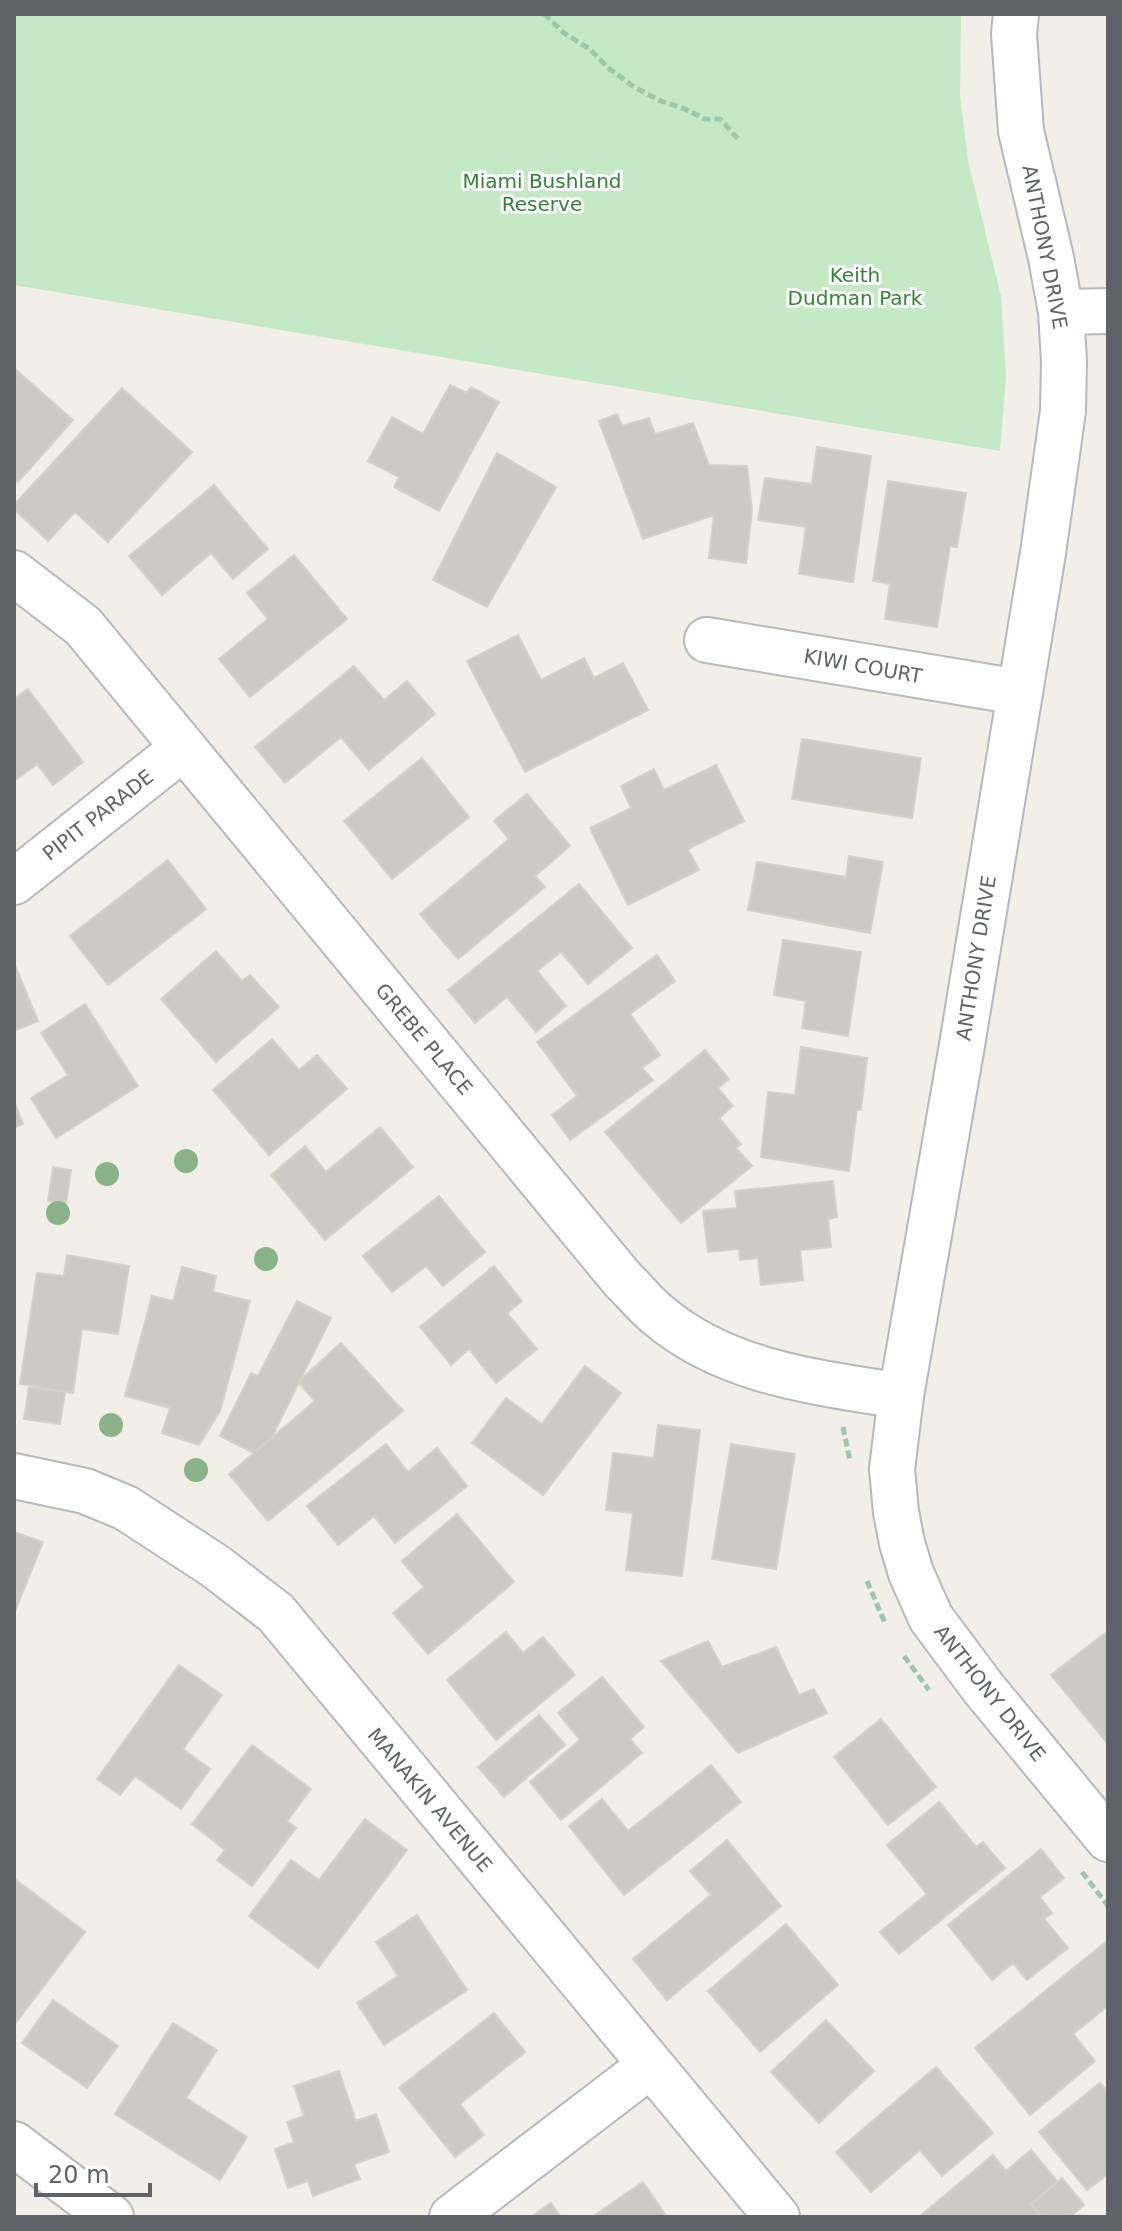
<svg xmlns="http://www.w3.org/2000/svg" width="1122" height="2231" font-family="'DejaVu Sans',sans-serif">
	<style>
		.green { fill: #c5e8c5 }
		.building { fill: #cccac5; stroke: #d6d1c6; stroke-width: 2 }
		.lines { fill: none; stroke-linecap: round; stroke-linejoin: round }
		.street-casing { stroke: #b5b8bc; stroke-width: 48 }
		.path { stroke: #9cc7a9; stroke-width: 5; stroke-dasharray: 8 4; stroke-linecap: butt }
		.street { stroke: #fff; stroke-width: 44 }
		.tree { fill: #89b387 }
		.labels { text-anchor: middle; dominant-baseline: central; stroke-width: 6; stroke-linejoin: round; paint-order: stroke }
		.park-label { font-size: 20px; fill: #348238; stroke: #fff }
		.street-label { font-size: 20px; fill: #5f6368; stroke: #fff }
	</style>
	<rect width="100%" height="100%" fill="#f1efe8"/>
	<path class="green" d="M14,14H961L960,95L968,161L1001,296L1006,376L1000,451L14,285Z"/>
	<path class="building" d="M14,368L73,420L18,482L14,478Z
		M450,385L467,393L471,387L499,402L439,511L394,487L399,477L368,461L392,417L423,434Z
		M122,388L192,452L108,542L75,512L48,541L14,509V505Z
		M617,414L622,426L649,418L655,434L693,423L709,465L747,466L752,511L746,563L709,558L714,515L643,539L599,421Z
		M817,447L871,456L853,582L799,574L806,527L758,520L765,478L812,484Z
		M497,453L556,487L487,607L433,580Z
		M888,481L966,493L957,547L950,546L937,627L885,619L890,584L873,581Z
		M214,485L268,549L233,579L211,553L162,595L129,556Z
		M294,555L347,619L250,697L219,659L268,619L247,593Z
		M518,635L541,680L584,658L594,678L623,663L648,710L525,772L467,661Z
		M354,666L384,700L407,681L435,714L369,770L341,737L285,783L255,747Z
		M28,689L83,762L53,785L37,764L14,781V699Z
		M802,739L921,758L912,818L792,799Z
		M422,758L469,817L392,879L344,821Z
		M716,765L744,821L688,849L699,870L628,905L590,828L631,808L621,786L654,769L664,790Z
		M527,794L570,846L535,876L545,887L458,959L420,914L509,839L494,821Z
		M849,856L883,862L870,933L748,910L757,862L846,877Z
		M168,860L206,909L108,985L70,936Z
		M579,884L632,948L588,984L561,952L537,971L566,1006L536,1032L507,997L475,1023L448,990Z
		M783,940L861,952L848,1036L802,1028L806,1001L774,995Z
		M216,951L242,981L250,975L279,1007L216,1062L161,999Z
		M657,955L675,981L630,1014L660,1055L642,1068L653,1080L570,1140L552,1115L577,1096L537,1042Z
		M14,963L38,1021L14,1031Z
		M85,1004L138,1086L56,1138L31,1098L68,1075L41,1033Z
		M272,1039L299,1070L317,1055L347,1089L269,1155L213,1090Z
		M801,1047L867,1058L861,1110L857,1109L849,1171L761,1157L768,1092L795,1095Z
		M705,1050L729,1079L718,1088L733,1106L719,1118L741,1144L736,1148L752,1166L681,1223L605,1132Z
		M14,1101L23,1124L14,1128Z
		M380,1127L413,1167L325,1240L271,1175L305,1146L326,1172Z
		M53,1167L71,1170L66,1204L48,1201Z
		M833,1181L837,1217L828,1219L831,1247L800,1250L803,1280L761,1285L758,1258L740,1260L739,1249L708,1252L703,1211L737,1208L735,1191Z
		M439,1196L485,1252L443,1286L426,1266L392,1292L363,1256Z
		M67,1255L129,1266L118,1334L82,1329L73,1393L20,1384L37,1273L64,1276Z
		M494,1266L522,1301L507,1313L537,1349L496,1383L469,1349L451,1365L420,1327Z
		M182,1267L216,1276L213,1292L250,1301L220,1411L199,1445L162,1433L170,1408L125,1396L152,1296L173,1301Z
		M297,1301L331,1318L272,1437L254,1453L220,1436L251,1373L258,1376Z
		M341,1343L403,1411L268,1521L229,1474L315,1401L298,1382Z
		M585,1366L621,1393L543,1495L472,1443L506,1398L542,1424Z
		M29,1387L65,1392L60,1424L24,1419Z
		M658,1425L700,1430L682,1576L626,1570L633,1513L606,1510L613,1453L654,1458Z
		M386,1444L408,1472L437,1448L467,1486L395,1543L374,1516L338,1545L307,1506Z
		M731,1444L795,1454L776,1569L712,1559Z
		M457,1514L514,1582L428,1654L393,1613L424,1587L402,1561Z
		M14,1532L43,1542L14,1614Z
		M1108,1631V1744L1051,1675Z
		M506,1632L523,1653L543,1637L575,1675L496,1740L447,1680Z
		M708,1641L722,1667L776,1647L799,1695L814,1689L827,1713L738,1753L661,1661Z
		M179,1665L222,1695L183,1749L210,1769L181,1809L135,1776L120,1795L97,1779Z
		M602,1677L644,1727L630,1739L642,1753L561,1820L530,1782L580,1740L558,1713Z
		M539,1715L565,1745L504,1797L478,1767Z
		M881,1719L936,1787L888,1825L834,1757Z
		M252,1745L311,1789L287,1821L296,1828L252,1886L217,1860L225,1850L192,1824Z
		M711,1765L741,1802L624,1895L569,1826L602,1799L628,1831Z
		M939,1802L976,1847L983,1842L1005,1868L899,1954L880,1932L927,1894L887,1845Z
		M365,1819L407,1850L318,1968L249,1916L291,1860L319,1880Z
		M727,1840L781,1906L667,2000L633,1959L711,1895L690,1871Z
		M1041,1849L1064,1878L1040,1897L1052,1913L1044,1919L1068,1948L1027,1980L1013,1963L992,1980L948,1925Z
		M16,1880L85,1932L14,2025V1883Z
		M417,1915L467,1990L384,2045L357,2003L398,1976L376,1942Z
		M786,1924L838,1985L760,2052L708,1991Z
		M1108,1940V2006L1073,2034L1095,2061L1030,2115L975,2048Z
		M53,2000L118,2046L87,2088L22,2043Z
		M494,2013L525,2052L460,2104L484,2135L455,2157L399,2088Z
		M826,2020L874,2071L819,2123L771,2072Z
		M173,2023L217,2050L186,2098L247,2137L220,2180L115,2114Z
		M936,2067L993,2133L942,2176L920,2150L871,2192L836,2152Z
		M339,2071L356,2121L376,2114L389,2152L354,2164L360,2179L313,2196L308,2181L288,2188L275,2149L294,2142L287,2122L304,2116L294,2086Z
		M1100,2083L1108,2092V2174L1087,2190L1039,2132Z
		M1031,2150L1058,2182L1031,2204L1042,2217H919L993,2155L1006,2171Z
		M1062,2178L1084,2205L1070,2217H1042L1031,2204Z
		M643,2182L667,2217H592Z
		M551,2203L561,2217H531Z"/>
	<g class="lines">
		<defs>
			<path id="street" d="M1016,14L1014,34L1021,131L1051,258L1061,312L1064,361L1063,411L1043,553L962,1045L901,1396L892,1469L896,1512L902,1543L911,1573L931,1618L984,1689L1108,1839
				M1061,312L1108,311
				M14,573L83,626L623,1280C635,1291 645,1305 658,1315C726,1373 816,1382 901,1396
				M707,640L1019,692
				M14,882L183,748
				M14,1476L85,1491L126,1508L215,1566L276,1613L777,2217
				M14,2144L111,2217
				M452,2217L651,2065"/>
		</defs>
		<use href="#street" class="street-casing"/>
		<path class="path" d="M544,14L564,33L591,50L607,67L634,87L661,101L685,109L705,119H720L739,140
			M843,1427L850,1461
			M867,1581L885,1623
			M904,1656L929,1690
			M1082,1872L1108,1906"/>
		<use href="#street" class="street"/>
	</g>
	<g class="tree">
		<circle cx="186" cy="1161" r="12"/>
		<circle cx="107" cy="1174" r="12"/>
		<circle cx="58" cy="1213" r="12"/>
		<circle cx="266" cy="1259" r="12"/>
		<circle cx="111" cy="1425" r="12"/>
		<circle cx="196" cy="1470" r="12"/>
	</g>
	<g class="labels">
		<g class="park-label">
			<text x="542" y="181">Miami Bushland<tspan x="542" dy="23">Reserve</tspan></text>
			<text x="855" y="275">Keith<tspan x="855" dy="23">Dudman Park</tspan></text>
		</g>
		<g class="street-label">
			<text transform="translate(1045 247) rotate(79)">ANTHONY DRIVE</text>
			<text transform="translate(863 666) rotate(10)">KIWI COURT</text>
			<text transform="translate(98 815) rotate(-38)">PIPIT PARADE</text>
			<text transform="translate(976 958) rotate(-81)">ANTHONY DRIVE</text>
			<text transform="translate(424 1039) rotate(50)">GREBE PLACE</text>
			<text transform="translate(990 1693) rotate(52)">ANTHONY DRIVE</text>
			<text transform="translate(430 1800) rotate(50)">MANAKIN AVENUE</text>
		</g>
	</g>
	<rect width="1122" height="2231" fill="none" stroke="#5f6368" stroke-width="32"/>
	<path d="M36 2183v12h114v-12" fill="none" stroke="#5f6368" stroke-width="4"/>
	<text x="48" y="2183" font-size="24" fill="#5f6368" stroke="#ffffff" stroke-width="6" paint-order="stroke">20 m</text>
</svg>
